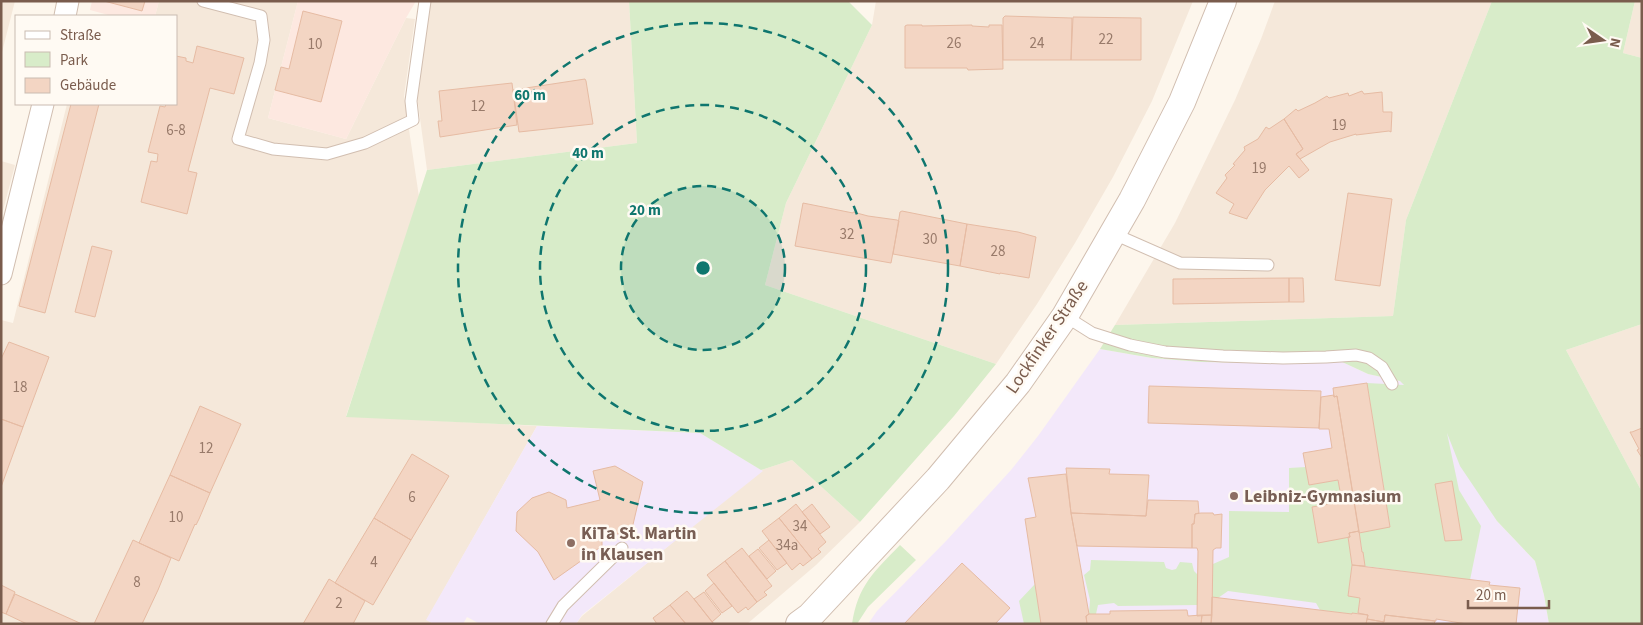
<svg xmlns="http://www.w3.org/2000/svg" width="1643" height="625" font-family="'Source Sans 3',sans-serif">
	<style>
		.residential { fill: #f5e8da }
		.commercial { fill: #fde8e0 }
		.education { fill: #f3e8fa }
		.green { fill: #d8ecc9 }
		.building { fill: #f3d5c3; stroke: #e6bba3 }
		.lines { fill: none; stroke-linecap: round; stroke-linejoin: round }
		.service-casing { stroke: #d1beb0; stroke-width: 13 }
		.minor-casing { stroke: #d1beb0; stroke-width: 23 }
		.tertiary-casing { stroke: #d1beb0; stroke-width: 28 }
		.service { stroke: #fff; stroke-width: 11 }
		.minor { stroke: #fff; stroke-width: 21 }
		.tertiary { stroke: #fff; stroke-width: 26 }
		.ring { fill: none; stroke: #0f766e; stroke-width: 2.5; stroke-dasharray: 9 6 }
		.education-dot { fill: #8d6e63; stroke: #fffaf3; stroke-width: 2 }
		.labels { text-anchor: middle; dominant-baseline: central; stroke-width: 5; stroke-linejoin: round; paint-order: stroke }
		.number-label { font-size: 15px; fill: #987a6a }
		.street-label { font-size: 18px; fill: #7a5c4d; stroke: #fffaf3 }
		.education-label { font-size: 18px; font-weight: bold; fill: #785e54; stroke: #fffaf3; text-anchor: start }
		.centre { fill: #0f766e; stroke: #fffaf3; stroke-width: 2.5 }
		.ring-label { font-size: 15px; text-anchor: middle; font-weight: bold; fill: #0f766e; stroke: #fffaf3; stroke-width: 5; stroke-linejoin: round; paint-order: stroke }
	</style>
	<rect width="100%" height="100%" fill="#fdf6ec"/>
	<path class="residential" d="M1,1H15L1,56Z
		M159,1H298L268,118L346,139L406,18L415,19L404,96L419,197L346,416L537,426L427,619L433,624H1V320L13,323L67,104H176V16H155Z
		M430,1H629L637,143L427,170L417,96Z
		M876,1H1193L1152,101L1113,177L1075,243L1037,304L996,364L765,285L786,203L872,25Z
		M1275,1H1492L1406,220L1393,316L1115,325L1175,223L1235,100L1261,39Z
		M1635,1H1642V58L1623,53Z
		M1,161L15,165L1,218Z
		M1642,324V492L1566,350Z
		M792,460L860,522L816,565L747,624H576L582,616L762,470H761Z"/>
	<path class="commercial" d="M92,1H159L155,16H112L90,10Z
		M298,1H416L406,18L346,139L268,118Z"/>
	<path class="education" d="M1100,349L1152,358L1201,362L1276,363L1340,361L1368,374L1400,381L1440,413L1497,521L1535,561L1544,595L1549,624H868L877,611L947,540L1011,470L1038,436Z
		M537,426L700,433L763,471L582,615L576,624H480L467,617L463,624H434L426,620Z"/>
	<path class="green" d="M629,1H848L872,25L786,203L765,285L996,364L954,416L860,522L792,460L761,470L700,433L346,417L427,170L637,143Z
		M1492,1H1635L1623,53L1642,58V324L1566,350L1642,492V624H1549L1544,595L1535,561L1497,521L1460,466L1447,433L1459,490L1481,526L1470,580L1365,566L1359,533L1390,526L1367,383L1404,385L1400,381L1368,374L1340,361L1276,363L1201,362L1152,358L1100,349L1115,325L1393,316L1406,220Z
		M1306,467L1309,485L1338,480L1342,502L1312,507L1318,542L1348,537L1352,565L1348,596L1360,598L1358,613H1352V614L1320,610L1316,603L1228,591L1218,598L1212,597L1213,564L1229,557V511L1289,512V468Z
		M900,545L916,560L868,607L857,624H852C858,585 874,572 900,545Z
		M1091,560L1164,562L1166,568L1172,570L1176,569L1180,562L1192,563L1194,571L1198,575V605L1118,606L1114,603L1098,605L1096,614H1089L1090,600L1084,575L1090,570Z
		M1035,584L1041,624H1024L1019,601Z"/>
	<path class="building" d="M104,1H145L142,11Z
		M303,11L342,21L321,102L275,90L281,67L289,69Z
		M1005,16L1072,18L1071,60H1003V18Z
		M1073,17L1141,18V60H1071Z
		M907,25H922V26L972,25V26L989,27V25H1002L1003,69L968,70L967,68H905V26Z
		M197,46L244,58L234,94L210,88L188,171L197,173L187,214L141,202L151,161L157,162L158,154L148,152L160,106L165,107L166,104H176V56L186,58V61L193,63Z
		M585,79L586,81L593,124L519,132L513,90Z
		M512,83L517,125L440,137L438,121H442L439,91Z
		M1362,91L1364,94L1382,92L1383,112H1392L1391,132L1389,131L1356,135V134L1330,142L1300,159L1296,154L1303,149L1284,119L1296,109L1298,111L1315,103L1327,96L1329,98L1348,93L1349,96Z
		M71,104H99L45,313L19,306Z
		M1284,119L1303,149L1296,154L1309,170L1299,178L1289,166L1265,190L1247,218V219L1229,213L1234,204L1216,193L1227,178L1225,175L1235,165L1233,164L1245,150L1244,147L1258,139L1266,127L1269,129Z
		M1348,193L1392,199L1380,286L1335,280Z
		M803,203L853,213V212L868,216L897,220L899,221L891,263L795,246Z
		M902,211L967,224L960,266L893,254L900,212Z
		M967,224L1018,232L1036,237L1029,278L1000,273V274L960,266Z
		M92,246L112,251L95,317L75,312Z
		M1289,278V302L1173,304V279Z
		M1289,278H1303L1304,302H1289Z
		M9,342L49,357L23,427L1,419V359Z
		M1367,383L1390,527L1359,533L1337,396L1334,397L1333,388Z
		M1149,386L1321,391L1319,428L1148,423Z
		M1334,395V397L1337,396L1359,531L1349,533L1350,537L1318,543L1312,507L1342,502L1338,480L1309,485L1303,453L1332,448L1329,429H1319V428L1321,397Z
		M200,406L241,424L210,493L170,475Z
		M1,419L23,427L1,487Z
		M1642,428V458L1637,450L1639,449L1630,432H1632Z
		M412,454L449,476L411,540L374,518Z
		M615,466L643,482L631,533L602,535V546L554,580L538,552L516,531L517,512L532,498L549,492L566,500L567,508L600,500L593,471Z
		M1066,468L1110,469L1109,474L1149,475L1146,516L1071,513Z
		M1066,474L1071,513L1089,614L1086,616L1087,624H1041L1025,519L1036,517L1028,478Z
		M170,475L210,493L199,519L196,525L195,524L179,561L139,543Z
		M1452,481L1462,540L1445,541L1435,484Z
		M1148,500L1198,501L1199,513L1195,514L1194,524H1192V548L1077,546L1071,513L1146,516Z
		M796,504L826,542L818,549L821,552L812,559L779,518Z
		M812,504L830,527L820,534L802,512Z
		M1201,513H1213L1214,515L1222,514L1221,548H1216L1213,550L1212,615L1197,616L1198,551L1197,548H1192V524H1194L1195,514Z
		M374,518L411,540L373,605L335,583Z
		M779,518L812,559L803,566L800,563L792,570L762,531Z
		M1359,531L1362,552H1363L1365,566L1352,565L1348,537H1350L1349,533Z
		M133,540L171,558L158,590L142,624H94Z
		M769,540L787,563L777,570L759,548Z
		M742,548L772,586L764,592L767,595L757,602L725,561Z
		M758,549L776,571L767,579L749,556Z
		M725,561L757,602L748,610L746,607L738,613L707,575Z
		M962,563L1010,608L995,624H904Z
		M1352,565L1490,582L1489,585L1520,588L1516,624H1467L1436,619V621L1385,615L1384,622L1367,619L1368,615L1358,613L1360,598L1348,596Z
		M329,579L365,601L354,622L353,624H303Z
		M714,583L732,606L722,613L705,591Z
		M1,585L15,592L6,614L1,612Z
		M687,591L694,599L714,624H686L670,605Z
		M704,592L721,614L712,622L694,599Z
		M15,594L82,624H27L6,614Z
		M1212,597L1352,614V613L1368,615L1366,624H1211Z
		M670,605L686,624H657L653,618Z
		M1187,610L1188,616L1202,615L1201,624H1087L1086,616L1089,614H1110V611Z
		M1202,615H1212L1211,624H1201Z
		M1385,615L1435,621L1434,624H1366L1367,619L1384,622Z"/>
	<g class="lines">
		<defs>
			<path id="service" d="M203,1L261,16L264,40L260,63L238,139L273,149L327,154L365,143L413,120L411,101L425,1
				M1114,234L1180,263L1268,265
				M1065,316L1092,333L1130,345L1165,352L1223,356L1283,358L1326,357L1356,355L1369,358L1382,367L1392,384
				M552,624L563,606L622,548"/>
			<path id="minor" d="M65,16L68,1
				M1,274L43,104"/>
			<path id="tertiary" d="M799,624L810,616L938,479L1018,383L1065,316L1132,200L1182,102L1223,1"/>
		</defs>
		<use href="#service" class="service-casing"/>
		<use href="#minor" class="minor-casing"/>
		<use href="#tertiary" class="tertiary-casing"/>
		<use href="#service" class="service"/>
		<use href="#minor" class="minor"/>
		<use href="#tertiary" class="tertiary"/>
	</g>
	<circle cx="703" cy="268" r="82" fill="#0f766e" fill-opacity=".12"/>
	<g class="ring">
		<circle cx="703" cy="268" r="82"/>
		<circle cx="703" cy="268" r="163"/>
		<circle cx="703" cy="268" r="245"/>
	</g>
	<g class="education-dot">
		<circle cx="1234" cy="496" r="5"/>
		<circle cx="571" cy="543" r="5"/>
	</g>
	<g class="labels">
		<g class="number-label">
			<text x="1106" y="39">22</text>
			<text x="954" y="43">26</text>
			<text x="1037" y="43">24</text>
			<text x="315" y="44">10</text>
			<text x="478" y="106">12</text>
			<text x="1339" y="125">19</text>
			<text x="176" y="130">6-8</text>
			<text x="1259" y="168">19</text>
			<text x="847" y="234">32</text>
			<text x="930" y="239">30</text>
			<text x="998" y="251">28</text>
			<text x="20" y="387">18</text>
			<text x="206" y="448">12</text>
			<text x="412" y="497">6</text>
			<text x="176" y="517">10</text>
			<text x="800" y="526">34</text>
			<text x="787" y="545">34a</text>
			<text x="374" y="562">4</text>
			<text x="137" y="582">8</text>
			<text x="339" y="603">2</text>
		</g>
		<g class="street-label">
			<text transform="translate(1047 337) rotate(-56)">Lockfinker Straße</text>
		</g>
		<g class="education-label">
			<text x="1244" y="496">Leibniz-Gymnasium</text>
			<text x="581" y="533">KiTa St. Martin<tspan x="581" dy="21">in Klausen</tspan></text>
		</g>
	</g>
	<circle cx="703" cy="268" r="8" class="centre"/>
	<g class="ring-label">
		<text x="530" y="100">60 m</text>
		<text x="588" y="158">40 m</text>
		<text x="645" y="215">20 m</text>
	</g>
	<rect width="1643" height="625" fill="none" stroke="#7a5c4d" stroke-width="5"/>
	<rect x="15" y="15" width="162" height="90" fill="#fffaf3" stroke="#cabbb1"/>
	<rect x="25" y="31" width="25" height="8" fill="#ffffff" stroke="#cabbb1"/>
	<text x="60" y="40" font-size="15" fill="#7a5c4d">Straße</text>
	<rect x="25" y="52" width="25" height="15" fill="#d8ecc9" stroke="#cabbb1"/>
	<text x="60" y="65" font-size="15" fill="#7a5c4d">Park</text>
	<rect x="25" y="78" width="25" height="15" fill="#f3d5c3" stroke="#cabbb1"/>
	<text x="60" y="90" font-size="15" fill="#7a5c4d">Gebäude</text>
	<g transform="translate(1603 40) rotate(103)" stroke="#fffaf3" stroke-width="4" paint-order="stroke">
	<path d="M0-4L9 19L0 12L-9 19Z" fill="#7a5c4d"/>
	<text y="-8" font-size="14" font-weight="bold" text-anchor="middle" fill="#7a5c4d">N</text>
	</g>
	<path d="M1468 600v8h81v-8" fill="none" stroke="#7a5c4d" stroke-width="2.5"/>
	<text x="1476" y="600" font-size="15" fill="#7a5c4d" stroke="#fffaf3" stroke-width="4" paint-order="stroke">20 m</text>
</svg>
